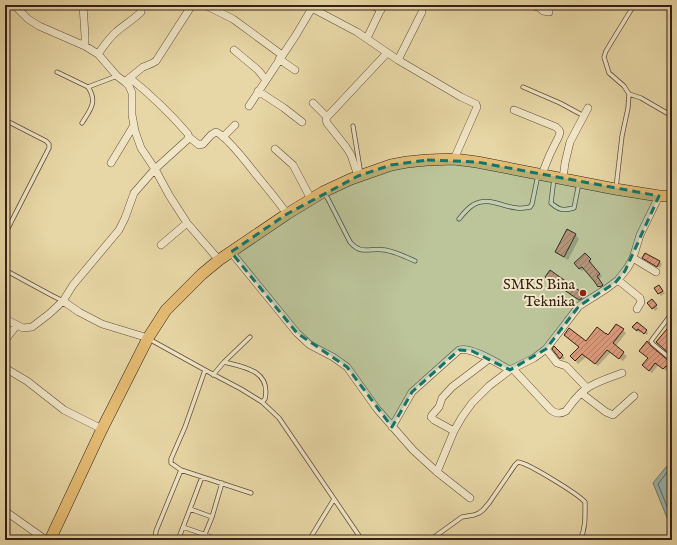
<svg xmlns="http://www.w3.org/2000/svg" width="677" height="545" font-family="'IM FELL English',serif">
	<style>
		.water { fill: #99b8b0; stroke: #717c72 }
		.shadow { fill: #0003 }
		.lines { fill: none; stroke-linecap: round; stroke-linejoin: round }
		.shore { stroke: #666c63; stroke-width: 1 }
		.building { fill: url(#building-hatch); stroke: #342116 }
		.lane-casing { stroke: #614e3a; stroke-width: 5 }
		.street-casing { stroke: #614e3a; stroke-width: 8 }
		.primary-casing { stroke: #342116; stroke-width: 12 }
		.lane { stroke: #f0e5c5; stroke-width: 3.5 }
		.street { stroke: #f0e5c5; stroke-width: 7 }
		.primary { stroke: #e4bc73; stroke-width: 11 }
		.marked { fill: #0f766e; fill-opacity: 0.2; stroke: #0f766e; stroke-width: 3; stroke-dasharray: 8 5; stroke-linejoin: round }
		.poi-dot { fill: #8f2418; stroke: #f0e5c5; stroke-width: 1.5 }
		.labels { text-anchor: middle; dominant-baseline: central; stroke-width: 4; stroke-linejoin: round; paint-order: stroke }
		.poi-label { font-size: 15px; fill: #342116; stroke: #f0e5c5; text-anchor: end }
	</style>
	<defs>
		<pattern id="building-hatch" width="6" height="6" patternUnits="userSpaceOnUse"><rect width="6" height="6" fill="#dd9b7b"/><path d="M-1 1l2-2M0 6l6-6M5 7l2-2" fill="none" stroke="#b47e64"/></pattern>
	</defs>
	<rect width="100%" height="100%" fill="#e8d7a6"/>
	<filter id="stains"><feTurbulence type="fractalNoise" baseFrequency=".005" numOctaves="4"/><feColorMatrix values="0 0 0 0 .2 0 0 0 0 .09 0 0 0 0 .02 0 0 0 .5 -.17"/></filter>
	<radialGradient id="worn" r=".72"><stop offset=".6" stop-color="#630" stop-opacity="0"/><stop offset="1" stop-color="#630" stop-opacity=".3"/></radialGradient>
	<path class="water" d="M672,464V530L653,483L666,467Z"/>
	<path class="shadow" d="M567,231L576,235L579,239L568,260L560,255L556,252Z
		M585,254L592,262L590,264L602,276L599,279L604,287L601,289L585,268L582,271L575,263Z
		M646,254L660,262L662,264L660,268L646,260Z
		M550,272L584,295L587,298L583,303L550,280Z
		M655,288H661L665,293L661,296Z
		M654,303L658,308L655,311L653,308Z
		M634,327L646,331L648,333L647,335L641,331L640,333Z
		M623,330L626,333L615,347L627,356L623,361L611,352L598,366L586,357L578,364L571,356L586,342L609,336Z
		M650,345L672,365V370L669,368L666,371L659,364L652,373L646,368L649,358Z
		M554,348L565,358L563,360L561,358Z"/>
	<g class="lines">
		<path class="shore" d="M672,469L668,471L658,484L672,519"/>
	</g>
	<path class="building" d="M567,229L576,234L564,257L555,252Z
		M585,253L591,259L589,261L600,274L597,276L603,285L600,287L599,286L598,287L594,281L582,267L579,269L574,263Z
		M645,253L660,261L657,267L642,258Z
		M550,270L584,294L581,299L579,300L545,277Z
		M659,285L663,291L658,294L654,288Z
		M652,299L657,305L652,309L647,303Z
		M637,322L647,330L644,334L638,329L637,331L632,327Z
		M672,323V356L656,342Z
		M616,324L624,329L613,343L624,352L619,359L607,350L595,364L582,354L575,361L570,356L579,347L564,335L569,328L586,341L597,327L606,334V333L608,335Z
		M647,341L651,346L670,362L672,363V371L666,366L663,369L655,363L649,371L642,365L648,358L639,351Z
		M554,346L563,355L560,359L552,349Z"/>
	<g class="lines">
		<defs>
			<path id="lane" d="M57,72L88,87L117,76
				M523,87L560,103L584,116
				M629,94L641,98L672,116
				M5,120L46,141L49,144V148L5,234
				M82,123C90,110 98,102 88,87
				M353,126L361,175
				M554,178L551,203C559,210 563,211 574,208L579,183
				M616,188L622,136L628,108L629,94L624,86L609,73L604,57L606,51L634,5
				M324,193L328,199L350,242C362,256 370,247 385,250C396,252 406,257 415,261
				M459,219C463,214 468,208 473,205C487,196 503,207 517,208C521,209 525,208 530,207L532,204L538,175
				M5,270L51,295L63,301
				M672,313L651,341L653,344L672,360
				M149,339L205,370L185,427L171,459V463L181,470L156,531L155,540
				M224,362C245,367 271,371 265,399L262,402
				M205,370L241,389L262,402L279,418L362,540
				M213,375L224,362L250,337
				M181,470L251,493
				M190,509L212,517
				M183,527L220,540
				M205,534L212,517L222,483
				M178,540L190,509L202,477
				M309,540L334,499
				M430,540L462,517L474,515L479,513L483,510L489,503L515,465L518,462C528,463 578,494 585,502C585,515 586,528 580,540"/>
			<path id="street" d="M14,5L28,19L39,26L85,46L98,54L117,76L125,82L129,86L132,93V115L135,131L141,148L155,169L169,195L187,223L219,260
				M83,5L85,36V46
				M205,5L233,19L282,55
				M306,5L357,32L398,60L461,97L476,104L477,107L454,159
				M372,5L381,10
				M474,5L483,6L486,5
				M530,5L540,8L543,11L549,12
				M367,38L383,5
				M234,50L258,70L266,80
				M98,54C104,46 109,38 116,32C124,25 133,20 141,12
				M279,59L295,70
				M398,60L422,12
				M130,78C151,95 170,113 188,134L189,137L199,145L203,144L211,135L216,132C227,136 250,167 258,177C268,189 278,201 287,214
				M127,80C132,76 138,71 143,67C148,65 152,64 156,61L192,5
				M258,91L284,108L302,122
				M313,103L327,117
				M249,106L296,35L312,8
				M514,110L556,127L559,130L560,132L559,136L550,154L542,174
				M223,137L235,125
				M275,149L293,165L311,199
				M111,163L134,125
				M358,176L351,155L346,147L327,123L326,120L327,117L387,53
				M563,178L565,163L570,142L588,108
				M161,245L187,223
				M231,252L297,333L310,345L333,357L347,367L377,409L413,450L437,472L470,498
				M633,258L656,272
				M618,280L640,298L641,302L637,309
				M63,301L79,312L102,324L148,338
				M5,319L23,328L32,327L49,314L63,301L73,285L119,230L125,218L134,193L155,169L187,140L189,137
				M5,340L17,325
				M546,349L557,363L566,366L587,388
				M5,368L27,381L64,410L102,429
				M513,369L551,410C556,414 561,414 566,411C572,403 578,394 586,389C597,381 610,378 622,373
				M581,393L606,412L613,415L634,396
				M392,427L412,392L459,350C471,346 499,364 510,370
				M454,431L434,420L431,417L432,415L439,407L442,398L452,387L489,359
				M437,472L454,431L462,417L472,403L489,386L510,370L534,358L546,349L560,331L579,306L606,289L618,280L628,267L633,258L640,235L659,196
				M5,511L46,540"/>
			<path id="primary" d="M50,540L102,429L148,338L166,310L202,274L219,260L287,214L323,192L351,179L391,165L407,162L427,160L454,159L477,162L615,189L659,196H672"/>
		</defs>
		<use href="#lane" class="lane-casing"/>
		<use href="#street" class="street-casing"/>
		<use href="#primary" class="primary-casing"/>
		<use href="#lane" class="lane"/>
		<use href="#street" class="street"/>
		<use href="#primary" class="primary"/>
	</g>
	<path class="marked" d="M427,160L477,162L659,196L625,271L615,283L579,306L546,349L510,370L472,351L459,350L412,392L392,427L347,367L297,333L231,252L287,214L358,176L391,165Z"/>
	<circle class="poi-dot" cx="583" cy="293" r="4"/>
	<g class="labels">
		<g class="poi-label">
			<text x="575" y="284">SMKS Bina<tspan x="575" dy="17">Teknika</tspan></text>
		</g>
	</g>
	<rect width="677" height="545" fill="none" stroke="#e8d7a6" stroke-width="20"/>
	<rect x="6" y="6" width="665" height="533" fill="none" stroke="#342116" stroke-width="2"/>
	<rect x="10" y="10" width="657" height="525" fill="none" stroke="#342116"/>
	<rect width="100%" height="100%" filter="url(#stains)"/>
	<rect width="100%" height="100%" fill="url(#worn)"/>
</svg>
